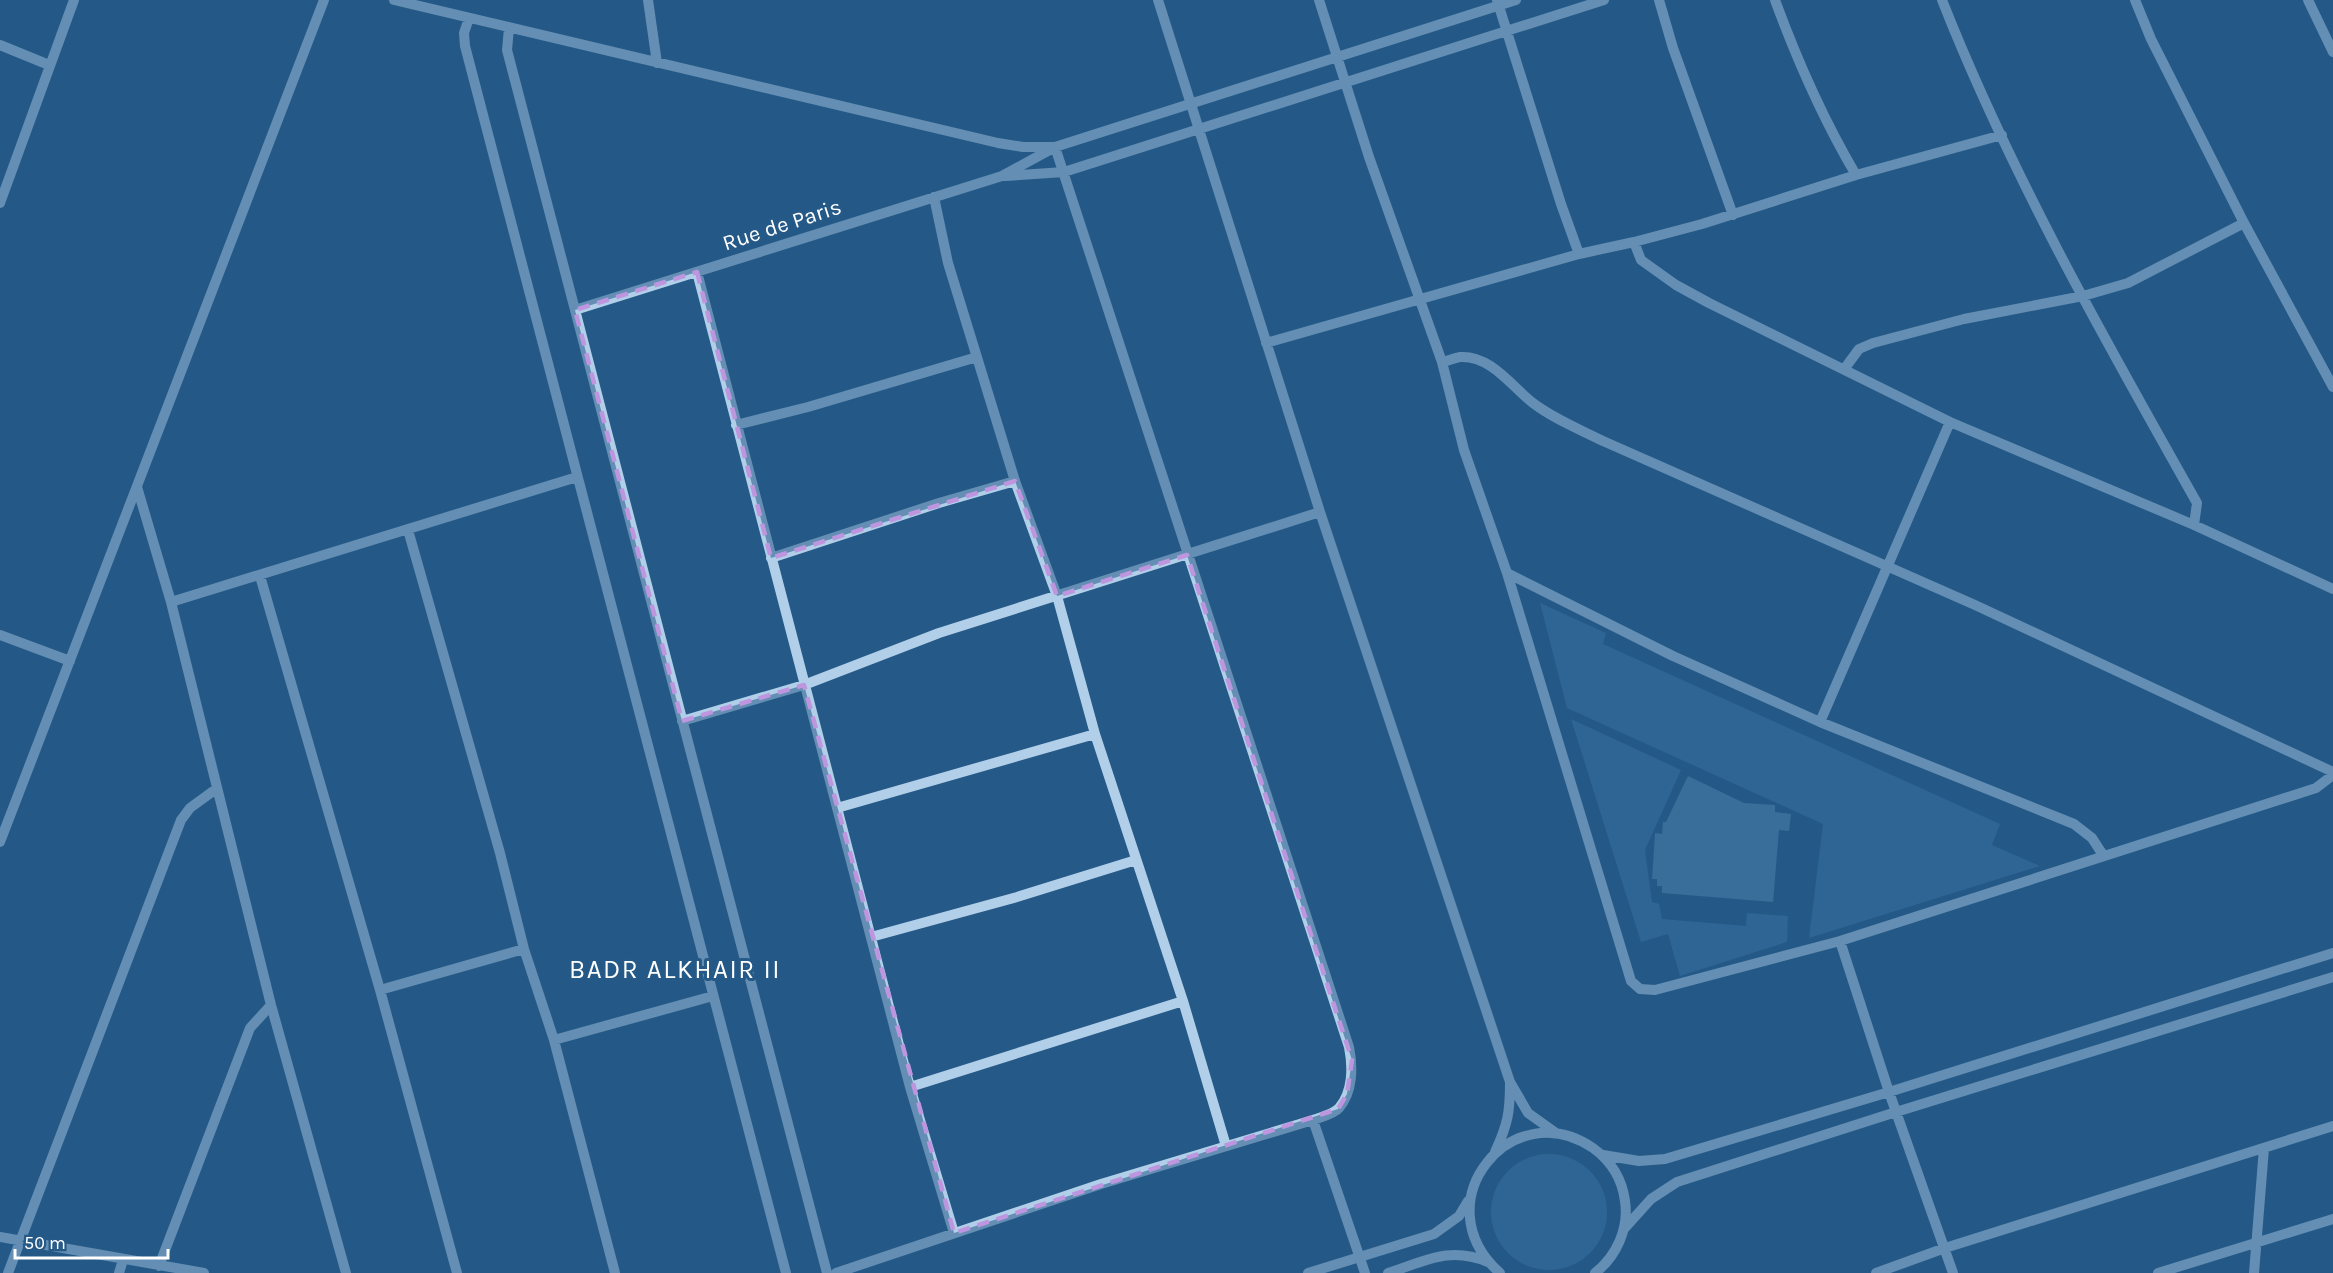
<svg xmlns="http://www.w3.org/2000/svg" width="2333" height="1273" font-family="Karla,sans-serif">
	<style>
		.green { fill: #3a73a4 }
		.building { fill: #5285b1 }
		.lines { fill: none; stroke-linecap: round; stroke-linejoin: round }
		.minor { stroke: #b1cfe9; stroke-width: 10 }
		.marked { fill: none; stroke: #bd96df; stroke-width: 4.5; stroke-dasharray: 12 8; stroke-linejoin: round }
		.labels { text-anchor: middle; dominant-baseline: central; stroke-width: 6; stroke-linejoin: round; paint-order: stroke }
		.street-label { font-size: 22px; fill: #fff; stroke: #255987 }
		.quarter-label { font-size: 26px; letter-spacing: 1.5px; fill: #fff; stroke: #255987 }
	</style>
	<rect width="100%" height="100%" fill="#255987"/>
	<path class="green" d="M1540,603L1606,633L1603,644L2000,824L1992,845L2040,866L1809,938L1823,824L1567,708Z
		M1571,719L1681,770L1645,850L1652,902L1659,904L1662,919L1746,926L1747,913L1788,916L1787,942L1680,976L1668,934L1641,942Z
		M1491 1212a58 58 0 1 1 116 0a58 58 0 1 1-116 0Z"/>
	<path class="building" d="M1688,776L1744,803L1775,805V812L1791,814L1789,831L1779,830L1773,902L1662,893V886H1657V879H1652L1655,833L1662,834L1663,822H1666Z"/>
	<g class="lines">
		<path class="minor" d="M394,0L998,143L1023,147H1055L1349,1047C1353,1067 1353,1092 1339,1108C1334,1114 1321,1117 1313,1120L1101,1184L836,1273
			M648,0L657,63
			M1158,0L1320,512L1510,1082
			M1319,0L1369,157L1442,362L1464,450L1507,573L1631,981L1640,989L1655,990L1840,941L2316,788L2333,775
			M1497,0L1561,204L1579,254
			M1659,0L1673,48L1733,215
			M1775,0C1797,60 1823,119 1856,175
			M1942,0C2011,175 2105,340 2197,503L2194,525
			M2135,0L2151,39L2244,223L2333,387
			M2308,0L2333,52
			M469,18L464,33L465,46L786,1273
			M509,28L507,50L827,1273
			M0,45L49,65
			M1005,176L1064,172L1604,0
			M934,197L948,263L1015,481L1057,596L1095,734L1183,1001L1226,1146
			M0,203L74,0
			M1634,242L1641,260L1676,285L1709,303L1950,422L2194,525L2333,589
			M697,272L910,1087L954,1233
			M575,310L1002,176L1055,147L1516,0
			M1266,343L1579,254L1634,242L1702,224L1856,175L2002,135
			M1442,362C1448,361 1454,358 1460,357C1491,355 1512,387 1533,403C1554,419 1579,429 1603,441L1975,605L2333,772
			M1845,368L1859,349L1873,343L1964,319L2083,296L2128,283L2244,223
			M736,425L808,407L977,357
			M137,487L171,602L271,1005L346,1273
			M408,530L500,853L524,949L554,1040L615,1273
			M771,558L939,503L1015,481
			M1507,573L1673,656L1820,722L2074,824L2092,838L2103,855
			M260,576L380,990L457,1273
			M171,602L577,477
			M0,635L70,661
			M682,721L804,685L939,633L1320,512
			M1820,722L1950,422
			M837,808L1095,734
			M0,842L324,0
			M871,937L1017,897L1136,860
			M1840,941L1889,1092L1953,1273
			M380,990L524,949
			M554,1040L713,996
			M910,1087L1183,1001
			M1313,1120L1365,1273
			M1495,1152C1508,1124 1510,1112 1510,1082L1528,1113L1556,1133
			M1603,1155L1639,1161L1665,1159L1889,1092L2333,953
			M1624,1229L1651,1199L1677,1182L1896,1112L2333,977
			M0,1237L204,1273
			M159,1266L250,1028L271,1005
			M8,1273L181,820L190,808L216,789
			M119,1273L123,1260
			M1308,1273L1434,1234L1459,1216L1468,1201
			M1388,1273C1426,1261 1449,1246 1488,1262
			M1500,1273C1421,1203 1512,1092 1593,1148C1611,1161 1622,1178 1625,1201C1629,1228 1617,1256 1595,1273
			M1876,1273L1945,1248L2333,1126
			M2158,1273L2333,1219
			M2254,1273L2264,1148"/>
	</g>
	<path d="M0 0H2333V1273H0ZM697,272L771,558L1015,481L1057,596L1187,555L1352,1060L1347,1094L1338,1109L954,1233L804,685L682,721L575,310Z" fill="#255987" fill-opacity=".55" fill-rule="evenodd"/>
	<path class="marked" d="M697,272L771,558L1015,481L1057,596L1187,555L1352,1060L1347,1094L1338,1109L954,1233L804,685L682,721L575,310Z"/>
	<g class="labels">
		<g class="street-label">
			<text transform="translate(782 225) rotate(-18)">Rue de Paris</text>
		</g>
		<g class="quarter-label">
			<text x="675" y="969">BADR ALKHAIR II</text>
		</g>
	</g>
	<path d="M15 1249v9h153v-9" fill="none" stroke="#ffffff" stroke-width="3"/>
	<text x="24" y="1249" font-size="18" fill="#ffffff" stroke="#255987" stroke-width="4.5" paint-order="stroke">50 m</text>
</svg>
